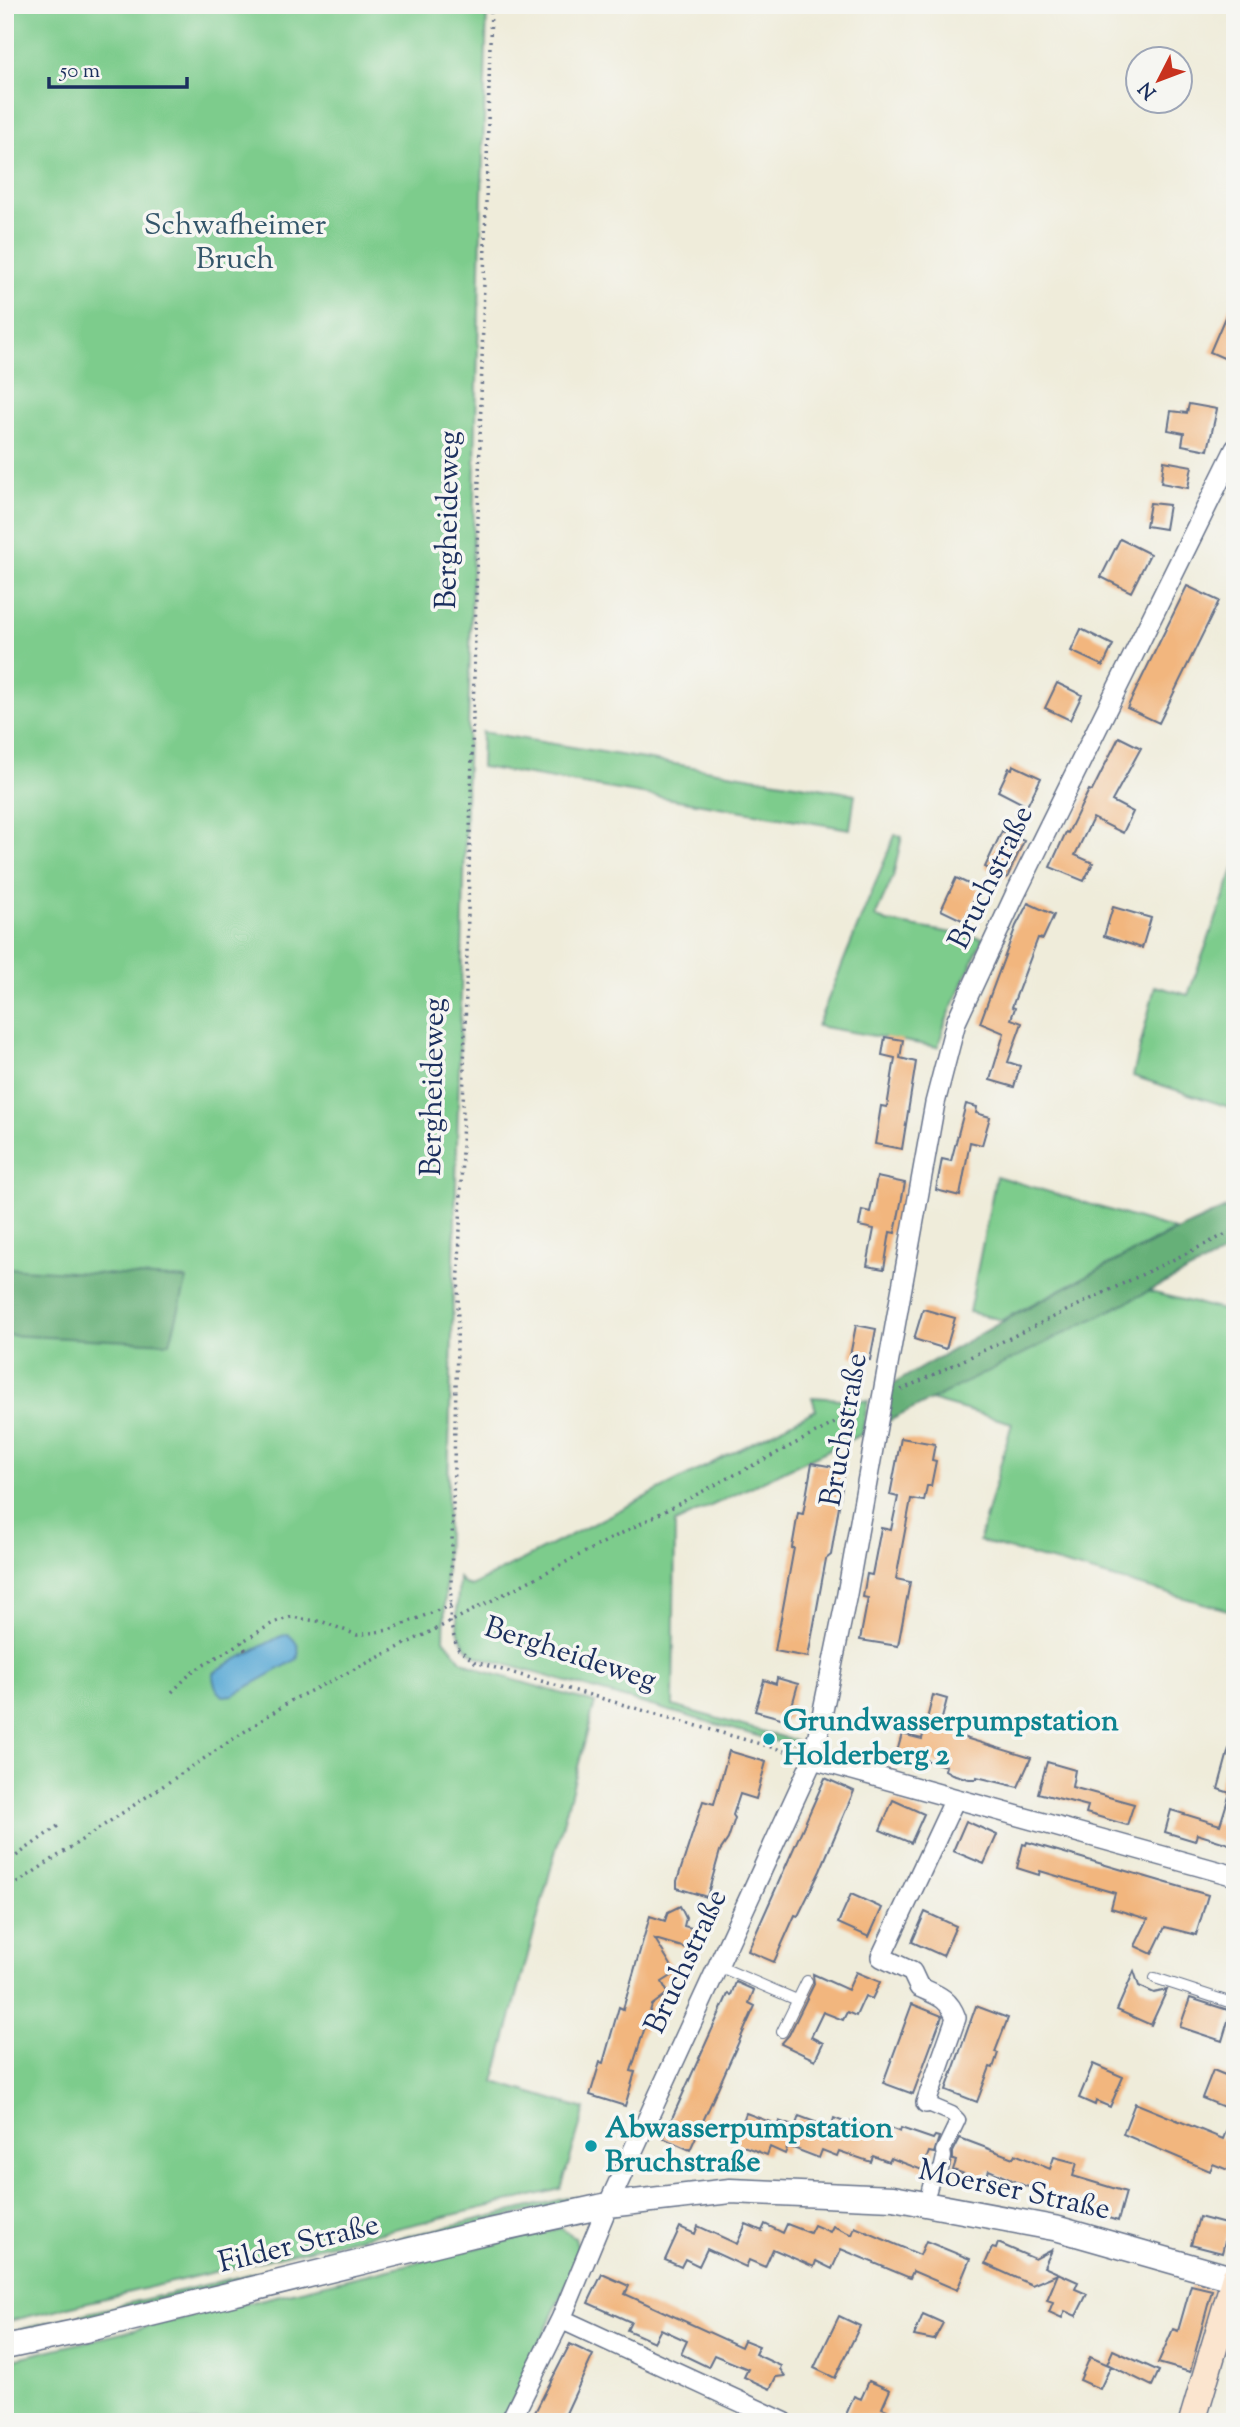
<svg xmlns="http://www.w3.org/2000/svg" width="1240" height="2427" font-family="'Sorts Mill Goudy',serif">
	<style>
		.green { fill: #7dcc8c; stroke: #4c7e75; stroke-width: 2 }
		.forest { fill: #66b078; stroke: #40706b; stroke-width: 2 }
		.water { fill: #5baad5; stroke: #3b6c9a; stroke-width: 2 }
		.building { fill: #f2b67e }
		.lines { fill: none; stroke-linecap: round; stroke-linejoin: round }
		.service-casing { stroke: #657189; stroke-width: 12 }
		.pedestrian-casing { stroke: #657189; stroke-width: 17 }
		.minor-casing { stroke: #657189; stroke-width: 22 }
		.tertiary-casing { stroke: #657189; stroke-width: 27 }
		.secondary-casing { stroke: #657189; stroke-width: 29 }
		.path { stroke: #657189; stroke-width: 3.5; stroke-dasharray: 2 5; stroke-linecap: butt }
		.service { stroke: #fff; stroke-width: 10 }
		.pedestrian { stroke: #fff; stroke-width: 14 }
		.minor { stroke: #fff; stroke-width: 19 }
		.tertiary { stroke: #fff; stroke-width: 24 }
		.secondary { stroke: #fbe5cf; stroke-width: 26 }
		.culture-dot { fill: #0f9aa8; stroke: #f6f6f2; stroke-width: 2.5 }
		.labels { text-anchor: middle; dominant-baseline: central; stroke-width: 7; stroke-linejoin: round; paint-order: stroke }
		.park-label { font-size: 30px; fill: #34566a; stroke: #f6f6f2 }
		.street-label { font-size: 30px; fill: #1b2f5e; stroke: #f6f6f2 }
		.culture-label { font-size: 30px; font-weight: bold; fill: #0d838f; stroke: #f6f6f2; text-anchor: start }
	</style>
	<rect width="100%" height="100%" fill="#f6f6f2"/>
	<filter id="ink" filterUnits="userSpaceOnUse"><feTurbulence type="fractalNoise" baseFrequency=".0143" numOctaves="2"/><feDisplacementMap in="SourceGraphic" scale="14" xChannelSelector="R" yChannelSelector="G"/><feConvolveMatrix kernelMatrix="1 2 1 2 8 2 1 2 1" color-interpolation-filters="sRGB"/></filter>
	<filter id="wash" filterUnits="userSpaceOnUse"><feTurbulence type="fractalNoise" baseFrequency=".00686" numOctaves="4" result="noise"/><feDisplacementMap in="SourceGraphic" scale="28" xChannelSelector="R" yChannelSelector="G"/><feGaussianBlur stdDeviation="1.57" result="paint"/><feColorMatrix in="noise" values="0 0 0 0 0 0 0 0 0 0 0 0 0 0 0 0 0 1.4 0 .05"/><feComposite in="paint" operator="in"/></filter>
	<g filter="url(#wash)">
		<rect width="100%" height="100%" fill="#efecda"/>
		<path class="green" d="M5,5H487L444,1639L461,1660L483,1671L595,1703L494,2082L585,2109L561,2189L5,2322Z
			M482,732L855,794L850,829L481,767Z
			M895,835L902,836L893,877L875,917L887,922L983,938L945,1023L938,1047L817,1026Z
			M1235,867V1109L1133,1076L1155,986L1188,995Z
			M996,1176L1175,1230L1002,1320L969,1312Z
			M1146,1291L1235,1313V1612L979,1541L1012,1423L930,1400Z
			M812,1397L868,1401L862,1434L675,1523L673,1706L796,1741V1747L476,1656C449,1638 458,1607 459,1578L464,1584L471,1586L816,1410Z
			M575,2196L574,2201L5,2337V2333Z
			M560,2228L575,2237L578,2249L577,2261L503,2422H5V2361Z"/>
		<path class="forest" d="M1235,1204V1248L881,1425L890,1386C1002,1320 1116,1257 1235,1204Z
			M5,1268L187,1279L170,1343L5,1335Z"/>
		<path class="water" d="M288,1634C297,1642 301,1648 297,1659L233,1695L223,1696C216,1690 213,1684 213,1674L219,1669L279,1637Z"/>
		<g id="blocks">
			<path class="building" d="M1235,294V363L1210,352Z
				M1189,404L1217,409L1208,450L1182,445L1184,433L1168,430L1171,411L1187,413Z
				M1164,461L1192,466L1188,488L1161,483Z
				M1150,503L1169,505L1165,529L1146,526Z
				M1120,539L1150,554L1131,592L1101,577Z
				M1187,586L1219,601L1159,723L1127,708Z
				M1081,629L1113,645L1103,666L1071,651Z
				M1057,683L1082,695L1070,720L1045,708Z
				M1119,737L1141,748L1112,801L1133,812L1123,833L1093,818L1075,855L1093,863L1084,881L1050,867L1066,832L1068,833L1089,790L1092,791Z
				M1013,765L1041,778L1027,806L998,791L1009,768L1012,769Z
				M1002,831L1024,841L1007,878L985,867Z
				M956,878L979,889L964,921L941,910Z
				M1028,903L1054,915L1043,939L1038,938L1012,1007L1015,1008L1011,1019L1022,1023L1008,1062L1020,1066L1014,1087L990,1080L1004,1033L980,1023L1016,926Z
				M1113,907L1151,918L1142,948L1104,936Z
				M885,1037L903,1040L900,1058L916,1062L902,1149L875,1144L881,1106L887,1107L895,1058L882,1055Z
				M966,1104L977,1107L976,1113L990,1117L982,1145L970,1142L960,1196L936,1190L942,1159L951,1161Z
				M877,1177L905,1183L895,1233L890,1232L884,1269L867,1266L874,1229L859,1226L862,1210L870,1212Z
				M923,1309L955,1318L946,1349L914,1339Z
				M856,1325L876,1329L870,1360L850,1356Z
				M901,1438L935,1444L932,1460L936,1461L931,1486H927L924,1501L911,1499L896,1579L910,1582L898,1646L860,1640L868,1598L863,1597L867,1574L872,1575L881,1528L891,1530L898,1497L890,1495Z
				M812,1463L845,1469L831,1555L826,1559L808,1657L775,1651L794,1548H792L798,1513L803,1514Z
				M777,1678L798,1684L788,1720L755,1711L764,1680L776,1684Z
				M933,1695L947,1699L939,1730L1031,1758L1018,1787L977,1777V1779H969L952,1774L945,1770L946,1766L897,1752L902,1734L922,1739Z
				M1230,1745L1235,1746V1846L1197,1834L1195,1841L1165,1832L1171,1810L1220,1825L1230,1793L1218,1789Z
				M729,1751L766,1762L756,1799L740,1794L733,1815L735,1818L728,1839L720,1851L707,1897L677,1888V1881L703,1801L714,1804Z
				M1047,1762L1075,1770L1072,1787L1134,1804L1127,1825L1086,1813L1088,1806L1038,1793Z
				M825,1778L854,1791L820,1871L798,1916L795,1915L774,1962L748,1951Z
				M893,1800L924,1814L911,1843L880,1830Z
				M966,1821L997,1835L984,1864L953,1851Z
				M1027,1842L1208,1895L1196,1935L1165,1927L1152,1954L1135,1946L1148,1919L1111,1908L1115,1893L1040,1871L1039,1875L1017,1868L1023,1844L1026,1845Z
				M851,1894L882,1908L869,1937L838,1923Z
				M680,1906L686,1918L684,1926L695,1929L689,1949L655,1939L671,1965L673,1975L662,1982L668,1993L652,2005L631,2071L635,2072L625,2106L590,2095L600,2062L603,2063L619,2007L623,2009L650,1916L665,1921L668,1912Z
				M925,1912L956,1926L943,1956L912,1942Z
				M1134,1971L1139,1986L1154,1993L1167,1990L1151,2025L1117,2010Z
				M856,1972L880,1982L872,1999L865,1996L856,2016L847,2012L843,2020L823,2012L811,2037L823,2043L815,2060L781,2044L789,2035L814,1984L813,1974L848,1990Z
				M736,1982L754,1990L749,2003L755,2006L690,2150L663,2138L728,1994L731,1995Z
				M1190,1998L1231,2011L1222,2041L1180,2027Z
				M912,2004L942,2016L913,2094L883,2083Z
				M976,2006L1008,2018L995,2052L998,2053L993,2068L990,2067L977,2102L946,2090Z
				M1093,2064L1123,2077L1110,2107L1096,2101L1095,2105L1079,2098Z
				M1213,2070L1235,2079V2153L1228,2170L1213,2164L1210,2171L1123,2134L1135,2103L1223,2139L1234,2111L1202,2098Z
				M746,2113L778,2125L779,2121L795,2127L799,2116L831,2128L834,2118L849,2124L851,2121L882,2132L885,2126L900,2132L901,2128L933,2139L935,2136L939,2137L934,2153L929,2152L922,2170L891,2158L889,2162L873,2156L871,2162L839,2151L837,2156L822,2150L819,2158L788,2146L785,2154L770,2147L767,2155L735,2143Z
				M960,2138L1013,2158L1015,2154L1050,2169L1054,2157L1077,2163L1073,2176L1126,2192L1118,2221L1089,2212L1092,2203L1025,2186L989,2170L985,2181L953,2170L956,2161L953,2160V2152Z
				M1199,2217L1229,2225L1222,2253L1191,2245Z
				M746,2224L762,2231L765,2224L783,2233L787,2224L810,2233L814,2225L830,2232L833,2226L852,2235L855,2227L920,2255L926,2241L970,2259L957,2290L913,2271L910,2278L841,2249L832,2269L816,2261L814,2267L773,2249L765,2267L749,2260L746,2267L707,2249L699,2266L685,2259L681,2267L665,2260L680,2227L695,2234L698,2226L737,2244Z
				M998,2243L1035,2259L1052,2250L1044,2267L1078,2282L1075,2289L1087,2294L1076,2316L1065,2311L1062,2318L1049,2312L1053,2302L1047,2300L1058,2274L1032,2285L985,2264L992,2248L996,2249Z
				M602,2274L629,2286L625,2294L741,2347L744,2340L759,2346L755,2354L781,2366L780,2369L785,2376L776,2377L770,2389L744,2377L748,2369L714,2355L708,2367L681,2354L687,2341L661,2329L654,2342L627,2330L631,2322L588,2303Z
				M1191,2285L1212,2290L1190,2372L1158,2363L1173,2329L1178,2331Z
				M923,2314L943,2323L934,2340L914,2336Z
				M839,2316L860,2326L835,2378L814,2368Z
				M570,2344L593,2355L562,2422H530Z
				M1113,2350L1159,2371L1152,2386L1107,2364Z
				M1090,2357L1111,2366L1100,2389L1080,2380Z
				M869,2381L890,2390L882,2408L887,2410L881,2422H857L845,2417L854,2396L861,2399Z"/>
		</g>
	</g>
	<g filter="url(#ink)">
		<use href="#blocks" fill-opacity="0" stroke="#657189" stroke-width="2"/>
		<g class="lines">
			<defs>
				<path id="service" d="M718,1966L797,2000
					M1155,1978L1235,2004
					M782,2032L807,1981"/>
				<path id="pedestrian" d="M926,2103L952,2114L958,2120L943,2151L944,2157L941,2170L933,2176L929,2190"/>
				<path id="minor" d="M813,1759L1235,1876
					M926,2103L956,2018C949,1998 937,1995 919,1987L912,1972L881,1957L955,1799
					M561,2319L784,2422
					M510,2422L561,2319L608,2205L813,1759L847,1594L935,1103L956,1022L1015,895L1235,449"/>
				<path id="tertiary" d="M5,2347L85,2330L472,2235L608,2205L730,2191L893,2198L1059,2229L1235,2279"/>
				<path id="secondary" d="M1192,2422L1235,2277"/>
			</defs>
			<use href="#service" class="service-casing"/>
			<use href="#pedestrian" class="pedestrian-casing"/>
			<use href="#minor" class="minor-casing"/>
			<use href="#tertiary" class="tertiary-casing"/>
			<use href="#secondary" class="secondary-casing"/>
			<path class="path" d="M491,5L450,1622L457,1648L475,1662L795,1754
				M901,1390L1235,1230
				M241,1642L247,1653
				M172,1692L192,1672L273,1623L291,1617L323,1622L357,1635L389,1630L451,1605
				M5,1864L58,1826
				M5,1891L292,1700L450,1622L862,1409
				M1228,2254L1235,2226"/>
			<use href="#service" class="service"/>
			<use href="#pedestrian" class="pedestrian"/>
			<use href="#minor" class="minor"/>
			<use href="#tertiary" class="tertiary"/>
			<use href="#secondary" class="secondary"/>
		</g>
	</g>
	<g class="culture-dot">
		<circle cx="769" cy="1739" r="7"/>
		<circle cx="591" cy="2146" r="7"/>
	</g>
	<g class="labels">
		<g class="park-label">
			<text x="235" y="226">Schwafheimer<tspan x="235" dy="34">Bruch</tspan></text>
		</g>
		<g class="street-label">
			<text transform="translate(449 520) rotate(-89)">Bergheideweg</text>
			<text transform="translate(992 878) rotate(-64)">Bruchstraße</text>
			<text transform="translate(434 1087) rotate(-89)">Bergheideweg</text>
			<text transform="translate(845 1430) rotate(-80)">Bruchstraße</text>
			<text transform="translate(570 1655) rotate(18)">Bergheideweg</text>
			<text transform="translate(687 1962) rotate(-65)">Bruchstraße</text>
			<text transform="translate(1014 2191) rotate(12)">Moerser Straße</text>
			<text transform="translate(299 2245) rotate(-14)">Filder Straße</text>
		</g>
		<g class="culture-label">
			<text x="783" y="1722">Grundwasserpumpstation<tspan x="783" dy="34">Holderberg 2</tspan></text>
			<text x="605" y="2129">Abwasserpumpstation<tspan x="605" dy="34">Bruchstraße</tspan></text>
		</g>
	</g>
	<rect width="1240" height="2427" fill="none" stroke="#f6f6f2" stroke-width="28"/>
	<g transform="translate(1159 80) rotate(228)"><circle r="33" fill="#f6f6f2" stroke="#9ea6b7" stroke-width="2"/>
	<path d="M0-5L12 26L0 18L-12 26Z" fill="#c8321e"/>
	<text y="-10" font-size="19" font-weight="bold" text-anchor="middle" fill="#1b2f5e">N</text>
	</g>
	<path d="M49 77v10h138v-10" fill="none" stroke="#1b2f5e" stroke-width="3.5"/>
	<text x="60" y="77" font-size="21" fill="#1b2f5e" stroke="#f6f6f2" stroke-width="5" paint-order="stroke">50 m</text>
</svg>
